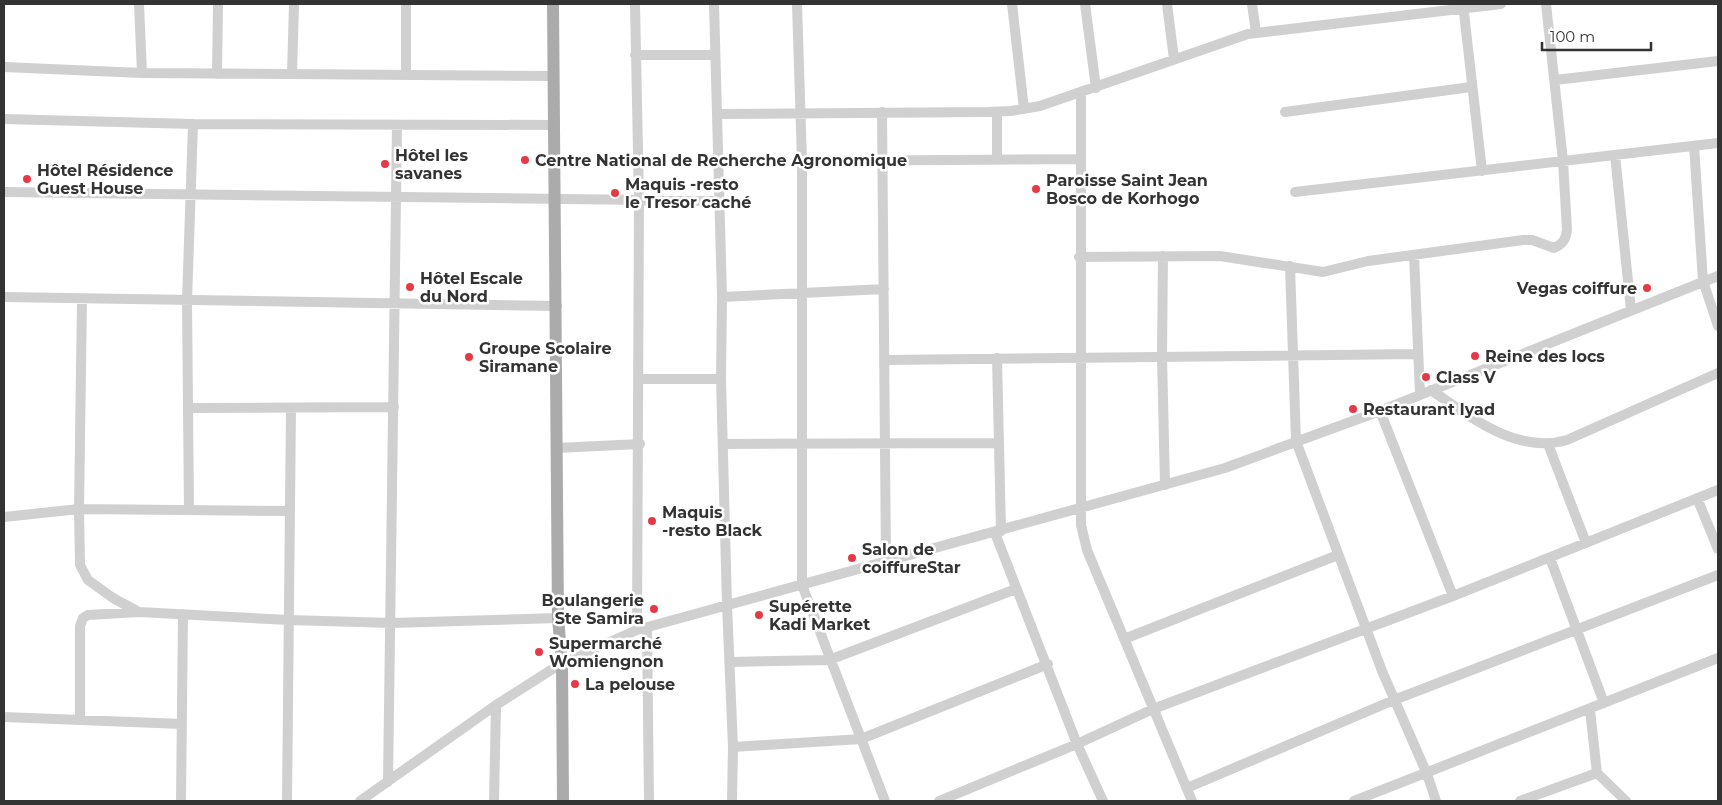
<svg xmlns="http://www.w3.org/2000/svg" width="1722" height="805" font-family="Montserrat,sans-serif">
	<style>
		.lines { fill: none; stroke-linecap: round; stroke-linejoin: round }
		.minor { stroke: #d0d0d0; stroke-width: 10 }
		.major { stroke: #ababab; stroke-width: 12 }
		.poi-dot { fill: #e63946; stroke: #fff; stroke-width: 2 }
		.labels { text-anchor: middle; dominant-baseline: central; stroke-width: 5; stroke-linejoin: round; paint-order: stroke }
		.poi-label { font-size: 16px; font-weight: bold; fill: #333; stroke: #fff; text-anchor: start }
	</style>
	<rect width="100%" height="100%" fill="#fff"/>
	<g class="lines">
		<path class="minor" d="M139,4L142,73
			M635,4L639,200L637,630
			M714,4L722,297L721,379L727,605L733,747L732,801
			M797,4L802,161V585L885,801
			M1012,4L1024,109
			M1085,4L1096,88
			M1167,4L1174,59
			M1252,4L1256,33
			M1463,4L1482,171
			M635,55H715
			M4,67L142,73L554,76
			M217,74L218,4
			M292,74L294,4
			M406,75V4
			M1555,80L1718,61
			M1081,93V525L1087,550L1192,801
			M882,112L886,562
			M1285,112L1471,87
			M717,114L988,112L1011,111L1040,106L1248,34L1501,4
			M4,119L193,124L555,125
			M1694,146L1703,281L1718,326
			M1615,155L1631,310
			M997,160V112
			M802,161L1080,159
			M4,192L720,201
			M1295,192L1718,143
			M1414,255L1420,394
			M1163,256L1162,356L1165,485
			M1079,257L1220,256L1323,272L1368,261L1523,240H1532L1554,248C1563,244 1566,239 1567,230L1563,161L1546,4
			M1290,266L1296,441L1382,671L1427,774L1436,801
			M4,297L557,306
			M722,297L884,289
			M82,299L79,509L80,565L88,580L113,598L137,611
			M997,358L1001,531
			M885,360L1418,354
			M640,379H721
			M1431,390C1469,416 1517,455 1567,440L1718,373
			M188,408L394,407
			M1380,411L1453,596
			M724,444L998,443
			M1548,444L1586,543
			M557,448L640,444
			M1697,498L1718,549
			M189,510L187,301L193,124
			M4,517L79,509L290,511
			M995,533L1077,744L1103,801
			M1550,558L1604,703
			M647,627L649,801
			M1124,639L1338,555
			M730,662L829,660L1016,589
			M1590,710L1597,773L1626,801
			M4,717L182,724
			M80,720V626L83,618L88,615L139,612L289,620L392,623L558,618
			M733,747L861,739L1048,664
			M388,782L397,125
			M1187,788L1394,700L1718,575
			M181,801L183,614
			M287,801L291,408
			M360,801L496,705L562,663L637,630L1225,468L1380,411L1718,276
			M494,801L496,705
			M939,801L1077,744L1153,709L1453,596L1718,490
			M1354,801L1718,658
			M1520,801L1597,773"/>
		<path class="major" d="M553,4L558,618L562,663L563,801"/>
	</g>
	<g class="poi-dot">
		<circle cx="525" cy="160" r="5"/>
		<circle cx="385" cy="164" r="5"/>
		<circle cx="27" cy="179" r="5"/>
		<circle cx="1036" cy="189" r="5"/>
		<circle cx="615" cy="193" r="5"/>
		<circle cx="410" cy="287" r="5"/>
		<circle cx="1647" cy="288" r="5"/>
		<circle cx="1475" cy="356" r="5"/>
		<circle cx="469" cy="357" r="5"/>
		<circle cx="1426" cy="377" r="5"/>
		<circle cx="1353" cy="409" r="5"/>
		<circle cx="652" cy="521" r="5"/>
		<circle cx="852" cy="558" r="5"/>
		<circle cx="654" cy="609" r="5"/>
		<circle cx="759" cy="615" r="5"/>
		<circle cx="539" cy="652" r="5"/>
		<circle cx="575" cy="684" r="5"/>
	</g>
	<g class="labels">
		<g class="poi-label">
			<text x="395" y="155">Hôtel les<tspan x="395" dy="18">savanes</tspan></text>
			<text x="535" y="160">Centre National de Recherche Agronomique</text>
			<text x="37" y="170">Hôtel Résidence<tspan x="37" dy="18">Guest House</tspan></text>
			<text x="1046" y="180">Paroisse Saint Jean<tspan x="1046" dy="18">Bosco de Korhogo</tspan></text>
			<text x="625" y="184">Maquis -resto<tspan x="625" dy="18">le Tresor caché</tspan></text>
			<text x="420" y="278">Hôtel Escale<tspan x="420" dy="18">du Nord</tspan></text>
			<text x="1637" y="288" text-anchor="end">Vegas coiffure</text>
			<text x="479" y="348">Groupe Scolaire<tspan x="479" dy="18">Siramane</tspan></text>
			<text x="1485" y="356">Reine des locs</text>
			<text x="1436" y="377">Class V</text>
			<text x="1363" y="409">Restaurant Iyad</text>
			<text x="662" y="512">Maquis<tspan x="662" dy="18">-resto Black</tspan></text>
			<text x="862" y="549">Salon de<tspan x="862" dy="18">coiffureStar</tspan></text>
			<text x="644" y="600" text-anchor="end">Boulangerie<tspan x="644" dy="18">Ste Samira</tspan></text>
			<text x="769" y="606">Supérette<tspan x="769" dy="18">Kadi Market</tspan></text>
			<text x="549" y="643">Supermarché<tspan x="549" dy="18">Womiengnon</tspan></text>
			<text x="585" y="684">La pelouse</text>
		</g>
	</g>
	<rect width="1722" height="805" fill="none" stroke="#333333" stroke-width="10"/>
	<path d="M1542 42v8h109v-8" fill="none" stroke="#333333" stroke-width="2.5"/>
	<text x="1550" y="42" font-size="15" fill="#333333" stroke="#ffffff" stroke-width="4" paint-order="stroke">100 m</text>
</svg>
